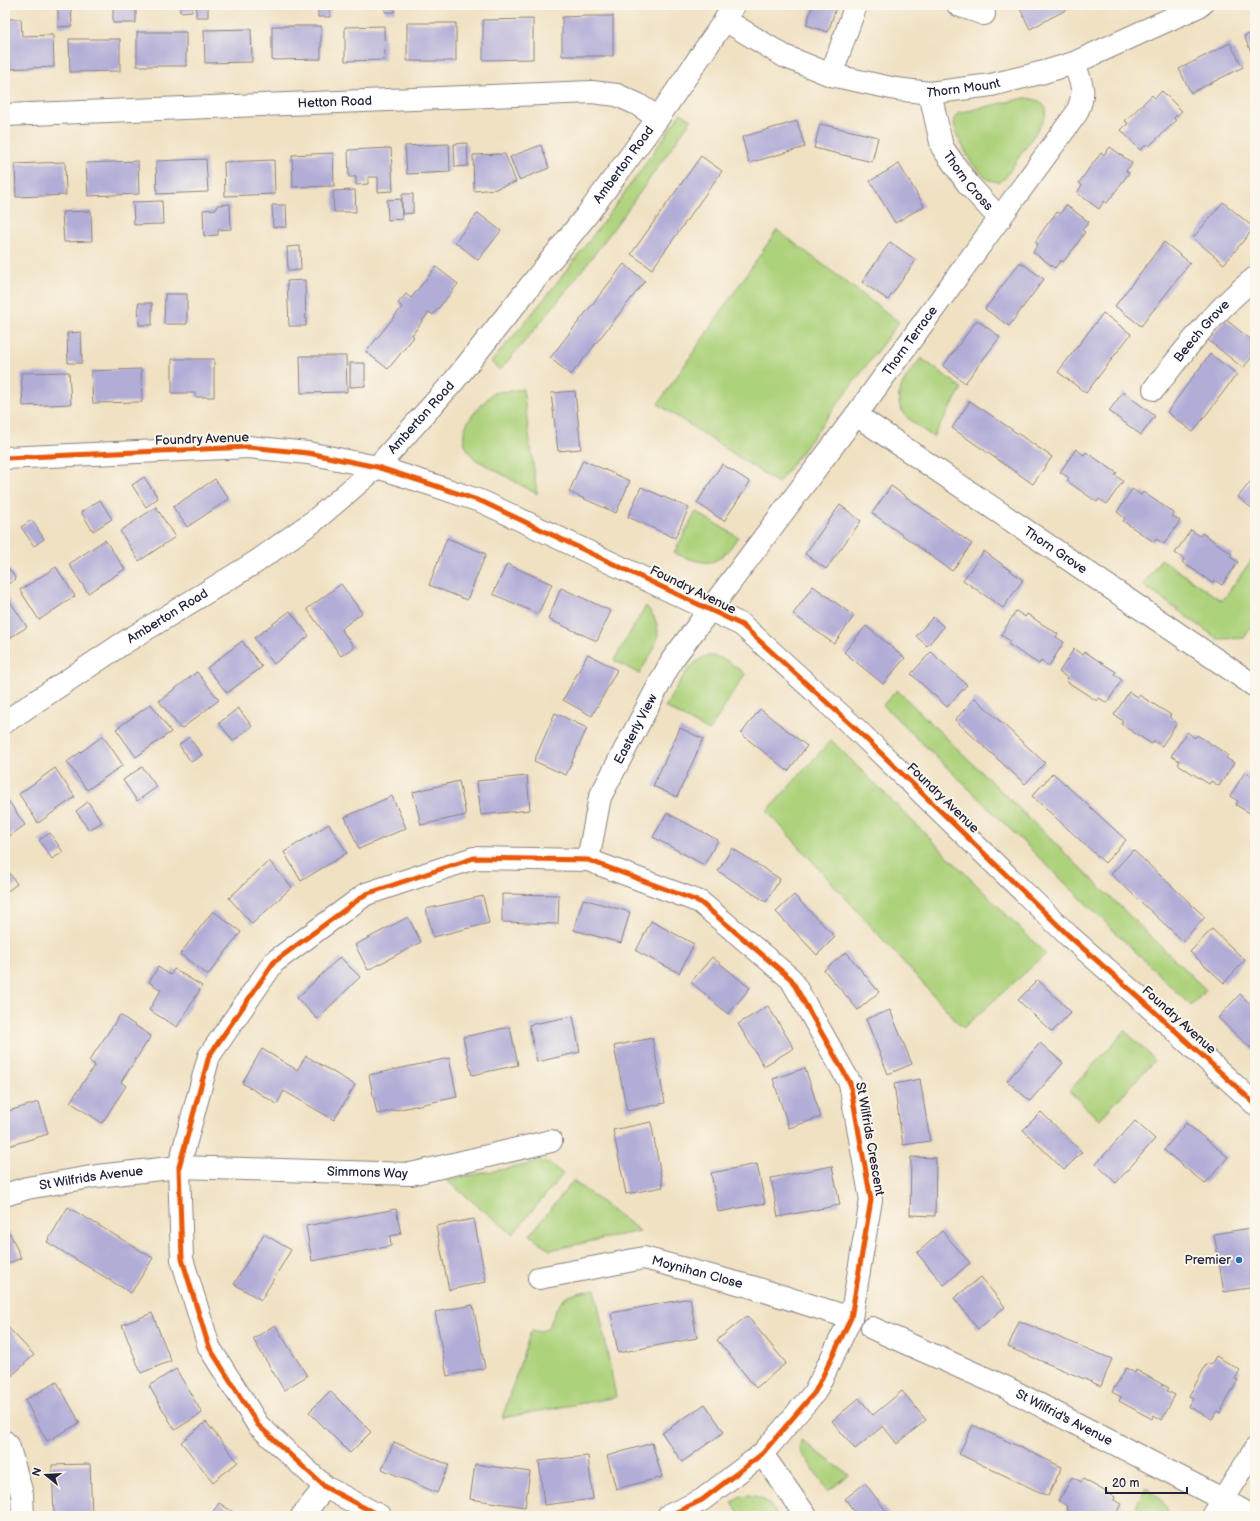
<svg xmlns="http://www.w3.org/2000/svg" width="1260" height="1521" font-family="'Balsamiq Sans',sans-serif">
	<style>
		.green { fill: #add27c; stroke: #687a5c }
		.building { fill: #b2add7 }
		.lines { fill: none; stroke-linecap: round; stroke-linejoin: round }
		.minor-casing { stroke: #89827f; stroke-width: 24 }
		.minor { stroke: #fff; stroke-width: 22 }
		.cycleway-casing { stroke: #fbf7ec; stroke-width: 8 }
		.cycleway { stroke: #e8590c; stroke-width: 5 }
		.poi-dot { fill: #1f6fb2; stroke: #fbf7ec; stroke-width: 1.5 }
		.labels { text-anchor: middle; dominant-baseline: central; stroke-width: 4; stroke-linejoin: round; paint-order: stroke }
		.street-label { font-size: 13px; fill: #22223b; stroke: #fbf7ec }
		.poi-label { font-size: 13px; fill: #22223b; stroke: #fbf7ec; text-anchor: end }
	</style>
	<rect width="100%" height="100%" fill="#fbf7ec"/>
	<filter id="ink" filterUnits="userSpaceOnUse"><feTurbulence type="fractalNoise" baseFrequency=".025" numOctaves="2"/><feDisplacementMap in="SourceGraphic" scale="8" xChannelSelector="R" yChannelSelector="G"/><feConvolveMatrix kernelMatrix="1 2 1 2 8 2 1 2 1" color-interpolation-filters="sRGB"/></filter>
	<filter id="wash" filterUnits="userSpaceOnUse"><feTurbulence type="fractalNoise" baseFrequency=".012" numOctaves="4" result="noise"/><feDisplacementMap in="SourceGraphic" scale="16" xChannelSelector="R" yChannelSelector="G"/><feGaussianBlur stdDeviation="0.9" result="paint"/><feColorMatrix in="noise" values="0 0 0 0 0 0 0 0 0 0 0 0 0 0 0 0 0 1.4 0 .05"/><feComposite in="paint" operator="in"/></filter>
	<g filter="url(#wash)">
		<rect width="100%" height="100%" fill="#f0e1c3"/>
		<path class="green" d="M1025,98C1035,99 1040,100 1046,108L1045,117L1040,126L1005,178L999,182L989,180L972,164L956,133L954,121L958,113Z
			M681,113L691,120C631,206 570,291 500,370L491,362C560,284 621,199 681,113Z
			M777,230L899,322L778,483L658,404Z
			M921,358L962,388L933,437C925,431 915,425 908,418C886,397 908,376 921,358Z
			M523,389L537,494L475,459C449,433 474,413 493,393Z
			M696,512L738,537C716,569 708,566 674,553Z
			M1255,555V622L1244,638L1218,639L1143,585L1161,559L1222,601Z
			M646,606C669,632 654,649 639,674L614,660Z
			M706,656C724,655 731,664 745,674L709,731L665,707C676,689 686,665 706,656Z
			M897,690L1206,990L1191,1006L883,705Z
			M831,740L1046,954L963,1028L767,811Z
			M1125,1031L1155,1060L1099,1120L1069,1091Z
			M546,1161L563,1174L513,1234L446,1180Z
			M573,1181L640,1231L550,1250L530,1235Z
			M595,1289L616,1397L502,1418L531,1331C556,1335 549,1312 563,1300C571,1293 584,1292 595,1289Z
			M801,1440L849,1475L828,1491L800,1450V1445Z
			M1146,1488C1156,1496 1167,1502 1169,1516H1130Z
			M749,1495C764,1497 770,1504 778,1516H741L732,1503L741,1496Z"/>
		<g id="blocks">
			<path class="building" d="M58,5H71L72,26L58,27Z
				M113,5H136V23H113Z
				M180,5H192V11L180,12Z
				M196,5H208V17H196Z
				M318,5H344V7H330V17H318Z
				M385,5H395V12H385Z
				M531,5H545V7L531,8Z
				M813,5H837L828,32L806,25Z
				M1018,5H1075L1030,29Z
				M587,16H613V56H562V17Z
				M5,19H21L22,36L53,35L54,67L5,69Z
				M533,19V59L483,60V20Z
				M407,23H456V61H407Z
				M272,26H321V59L272,60Z
				M384,26L385,60L345,61V27Z
				M251,29L252,62L205,63L204,30Z
				M1255,31V61L1244,36Z
				M137,32H186V66H137Z
				M69,39H120V71L70,72Z
				M1230,43L1243,67L1191,93L1179,69Z
				M1162,91L1182,111L1174,118L1176,121L1149,146L1147,144L1140,150L1121,130L1128,123L1125,121L1152,95L1155,98Z
				M797,121L805,147L749,163L742,137Z
				M820,124L878,137L872,162L814,148Z
				M467,143L468,166L455,167L454,144Z
				M449,144L450,172L407,174L405,146Z
				M541,145L549,168L519,180L510,157Z
				M1110,147L1132,163L1126,171L1129,173L1107,203L1104,201L1099,209L1077,193L1082,185L1079,183L1090,167L1101,153L1104,155Z
				M391,148L393,191L378,192V177H368V184L356,185V177H349L348,150Z
				M333,153L334,186L293,187L292,155Z
				M505,154L516,182L497,188V189L474,191L473,155Z
				M701,156L722,171L652,269L631,254Z
				M206,159L208,192L157,194L156,161Z
				M274,160L275,194L225,196L224,162Z
				M138,161L139,194L88,196L86,163Z
				M65,162L66,195L16,197L15,164Z
				M899,164L924,206L895,223L870,181Z
				M355,190L356,212H334L333,191Z
				M402,194H413V213L402,214Z
				M401,199L402,219L388,220L387,200Z
				M162,201L163,224L134,225L133,202Z
				M1223,202L1254,228L1224,264L1193,238Z
				M230,204L231,229L218,230V235L204,236L203,210L217,209V205Z
				M272,205H286L287,227H273Z
				M1066,205L1089,222L1082,230L1085,232L1075,247L1063,262L1061,260L1055,268L1033,252L1038,244L1035,242L1046,226L1057,212L1060,214Z
				M91,211L92,241L64,242L62,212Z
				M478,213L501,231L478,260L455,242Z
				M890,242L916,260L888,300L862,282Z
				M1164,242L1190,263L1141,326L1115,306Z
				M300,246L301,270L288,271L287,247Z
				M1020,262L1044,279L1009,326L985,309Z
				M624,264L645,281L571,375L550,358Z
				M436,267L458,284L433,315L429,312L412,335L414,337L388,369L366,352L402,307L398,303L406,294L411,298Z
				M305,280L306,326H289L287,281Z
				M165,294H187V324H164Z
				M138,303H152V325H139Z
				M1103,313L1131,334L1086,393L1058,372Z
				M1225,319L1255,343V353L1243,368L1208,340Z
				M977,320L1000,337L965,383L943,366Z
				M81,332L82,363H68L67,333Z
				M1210,354L1237,374L1193,432L1167,412Z
				M300,356H346L347,392L301,393Z
				M172,359H214V397H195V393H172Z
				M350,363H365V386L350,387Z
				M141,369L142,402L93,403L91,371Z
				M69,372L71,404L23,406L21,373Z
				M575,391L581,449L558,451L551,393Z
				M1123,392L1155,416L1141,435L1109,411Z
				M970,401L1052,457L1033,484L952,428Z
				M1076,449L1084,455L1086,452L1117,473L1115,475L1123,481L1107,504L1099,499L1097,502L1067,481L1069,478L1060,472Z
				M583,460L630,481L616,513L569,492Z
				M722,464L750,482L724,521L697,503Z
				M1255,476V511L1238,497Z
				M144,477L158,498L146,507L132,485Z
				M215,479L229,499L187,527L173,507Z
				M891,486L972,544L952,571L872,513Z
				M641,487L689,508L675,538L628,517Z
				M1132,489L1141,495L1143,492L1174,513L1172,516L1180,521L1164,544L1156,539L1154,542L1123,521L1125,518L1117,512Z
				M100,500L112,519L93,531L81,512Z
				M840,505L861,521L826,569L805,554Z
				M156,507L175,537L139,561L120,531Z
				M32,520L44,539L34,546L21,527Z
				M1191,530L1200,536L1202,533L1232,554L1230,557L1238,562L1222,585L1214,580L1212,583L1197,572L1182,562L1184,559L1175,553Z
				M447,538L486,554L467,600L429,585Z
				M105,540L125,569L88,593L69,564Z
				M984,551L1023,580L1003,608L963,580Z
				M5,563L16,579L5,586Z
				M507,564L552,584L538,614L493,594Z
				M56,567L75,596L39,620L20,590Z
				M341,584L362,613L341,629L354,647L341,656L307,609Z
				M813,586L854,616L834,644L793,614Z
				M561,588L611,611L597,641L548,619Z
				M7,597L27,627L5,641V599Z
				M290,611L309,636L274,664L254,638Z
				M1016,611L1025,617L1027,614L1042,624L1058,634L1056,637L1064,642L1049,666L1041,661L1039,664L1023,654L1008,644L1010,641L1001,635Z
				M933,617L944,627L927,646L916,636Z
				M866,626L905,658L883,684L844,652Z
				M242,641L262,667L227,693L207,668Z
				M1074,649L1083,655L1085,652L1116,672L1114,674L1122,680L1107,703L1099,698L1097,701L1066,681L1068,678L1059,672Z
				M931,652L967,685L947,707L911,674Z
				M588,654L617,670L592,716L563,700Z
				M197,672L219,700L181,729L159,701Z
				M1129,692L1138,697L1139,695L1171,715L1169,717L1177,723L1162,746L1154,741L1152,744L1136,734L1121,724L1123,721L1114,715Z
				M975,698L1045,763L1025,784L955,720Z
				M151,704L171,732L136,757L116,729Z
				M238,708L252,726L233,741L219,723Z
				M760,709L807,746L788,771L741,734Z
				M555,713L587,728L566,775L534,761Z
				M680,728L703,739L677,797L653,786Z
				M1187,732L1195,738L1197,735L1228,755L1226,758L1234,763L1219,786L1211,781L1209,784L1193,774L1178,764L1180,761L1171,756Z
				M103,736L123,765L87,790L67,762Z
				M189,737L202,755L191,762L179,745Z
				M142,767L157,787L137,801L123,780Z
				M55,768L75,797L38,823L19,794Z
				M1245,772L1253,778L1255,775V816L1236,805L1238,801L1230,796Z
				M1053,773L1126,840L1105,863L1032,796Z
				M527,776L530,810L481,815L477,781Z
				M459,781L466,815L421,825L413,792Z
				M5,796L25,825L5,839Z
				M392,796L406,828L359,849L345,817Z
				M88,802L102,822L89,830L76,811Z
				M667,813L718,840L704,865L653,837Z
				M329,824L347,853L301,881L284,852Z
				M50,833L63,852L52,859L39,840Z
				M732,848L780,879L766,902L718,871Z
				M1133,850L1205,917L1183,941L1111,874Z
				M269,861L292,887L252,924L229,898Z
				M5,867L17,884L5,893Z
				M502,894L559,895L558,924L502,922Z
				M794,895L835,937L817,955L776,912Z
				M483,896L489,923L433,937L426,909Z
				M583,899L630,912L621,943L574,930Z
				M213,911L241,932L208,975L180,954Z
				M408,917L421,942L368,970L355,945Z
				M651,921L694,944L679,973L636,951Z
				M1212,929L1245,960L1224,983L1190,952Z
				M846,952L879,992L858,1010L824,970Z
				M340,957L360,977L317,1019L297,998Z
				M712,957L750,988L728,1014L691,982Z
				M158,967L170,975L174,969L202,986L177,1027L149,1010L161,990L149,982Z
				M1038,980L1071,1012L1052,1032L1018,1000Z
				M1240,994L1255,1008V1052L1218,1018Z
				M768,1006L794,1048L764,1066L738,1024Z
				M890,1010L912,1064L888,1074L866,1019Z
				M120,1015L151,1036L121,1082L126,1086L102,1123L70,1102L95,1065L89,1061Z
				M573,1016L580,1052L537,1062L529,1025Z
				M510,1027L518,1065L472,1075L463,1037Z
				M652,1038L665,1103L627,1111L614,1046Z
				M1040,1043L1063,1063L1030,1101L1007,1081Z
				M262,1049L297,1070L306,1056L355,1085L334,1120L284,1091L277,1104L242,1083Z
				M449,1058L457,1097L377,1114L369,1075Z
				M805,1068L821,1117L789,1128L773,1079Z
				M920,1079L930,1141L903,1145L894,1084Z
				M39,1102L48,1134L5,1147V1112Z
				M1041,1112L1082,1152L1064,1170L1023,1130Z
				M1135,1121L1155,1139L1116,1183L1096,1164Z
				M651,1122L663,1187L626,1194L613,1130Z
				M1186,1123L1228,1157L1205,1184L1164,1150Z
				M911,1157L936,1158L935,1216L910,1215Z
				M757,1164L765,1203L718,1212L711,1173Z
				M832,1166L840,1205L778,1217L771,1178Z
				M68,1207L153,1258L131,1293L47,1242Z
				M396,1209L401,1234L390,1236L391,1246L312,1261L306,1226Z
				M474,1219L486,1282L449,1290L436,1226Z
				M1250,1228L1255,1257V1287L1224,1292L1214,1234Z
				M942,1231L970,1263L944,1285L917,1253Z
				M10,1233L21,1258L5,1265V1235Z
				M264,1234L291,1250L261,1300L234,1284Z
				M981,1277L1005,1307L978,1329L954,1298Z
				M690,1298L697,1338L618,1353L611,1313Z
				M473,1305L485,1368L447,1376L435,1312Z
				M152,1313L171,1361L141,1373L122,1325Z
				M747,1316L786,1363L756,1388L717,1340Z
				M1019,1321L1112,1359L1101,1386L1008,1347Z
				M5,1324L34,1355L5,1382Z
				M275,1325L307,1376L284,1390L253,1339Z
				M1216,1356L1240,1370L1235,1379L1238,1380L1220,1413L1217,1411L1212,1419L1188,1406L1193,1398L1189,1396L1207,1363L1211,1365Z
				M1126,1368L1135,1373L1136,1370L1169,1388L1167,1391L1175,1395L1162,1420L1154,1415L1152,1419L1119,1401L1121,1397L1112,1392Z
				M176,1369L202,1413L175,1430L149,1386Z
				M57,1382L80,1423L47,1441L25,1400Z
				M330,1391L371,1432L350,1453L309,1412Z
				M902,1391L926,1420L897,1444L883,1426L855,1449L832,1421L859,1398L873,1415Z
				M705,1404L724,1432L682,1462L662,1433Z
				M206,1422L238,1462L213,1482L181,1442Z
				M973,1425L1062,1467L1048,1496L959,1454Z
				M394,1442L449,1465L437,1493L382,1469Z
				M652,1443L662,1477L616,1489L607,1456Z
				M588,1456L593,1499L544,1505L539,1461Z
				M90,1464L92,1516H54L52,1465Z
				M475,1464L530,1472L525,1507L470,1499Z
				M1072,1477L1081,1482L1083,1479L1115,1497L1114,1500L1122,1504L1115,1516H1078L1066,1510L1067,1506L1059,1501Z
				M865,1483L883,1507L890,1516H858L845,1499Z
				M219,1503L239,1516H210Z"/>
		</g>
	</g>
	<g filter="url(#ink)">
		<use href="#blocks" fill-opacity="0" stroke="#89827f" stroke-width="1"/>
		<g class="lines">
			<defs>
				<g id="minor">
					<path d="M958,5L984,14"/>
					<path id="s1" d="M725,20L784,56L831,75L896,89L930,93L991,85L1044,72L1074,63L1201,5"/>
					<path d="M831,75L856,5"/>
					<path id="s2" d="M930,93L942,147L968,184L1000,219"/>
					<path id="s3" d="M5,115L592,92L617,95L637,104L658,118"/>
					<path id="s4" d="M1154,389C1186,349 1214,310 1255,278"/>
					<path id="s5" d="M856,415L1255,686"/>
					<path d="M5,458L248,447L308,453L377,467L430,484L483,502L742,625L856,729L1068,935L1144,1002L1255,1104"/>
					<path id="s6" d="M5,722L122,644L256,562L314,521L377,467L454,381L586,216L658,118L725,20L734,5"/>
					<path id="s7" d="M588,860L600,797L672,660L856,415L1076,114C1087,91 1082,86 1074,63"/>
					<path id="s8" d="M5,1195L27,1188L97,1176L179,1167L411,1174L551,1141"/>
					<path id="s9" d="M539,1278L644,1258L752,1287L851,1318"/>
					<path id="s10" d="M872,1328L1005,1387L1222,1499L1252,1516"/>
					<path d="M5,1442L9,1448L22,1494L23,1516"/>
					<path d="M762,1454L806,1516"/>
					<path d="M302,1516L325,1487"/>
					<path d="M380,1516L325,1487L258,1425L209,1347L182,1259L179,1167L209,1056L274,962L366,894L474,858L588,860L700,902L791,979L850,1083L871,1200L851,1318L815,1392L762,1454L702,1500L668,1516"/>
					<path d="M1213,1516L1255,1449"/>
				</g>
			</defs>
			<use href="#minor" class="minor-casing"/>
			<use href="#minor" class="minor"/>
			<defs>
				<path id="cycleway" d="M5,458L248,447L308,453L377,467L430,484L483,502L742,625L856,729L1068,935L1144,1002L1255,1104
					M380,1516L325,1487L258,1425L209,1347L182,1259L179,1167L209,1056L274,962L366,894L474,858L588,860L700,902L791,979L850,1083L871,1200L851,1318L815,1392L762,1454L702,1500L668,1516"/>
			</defs>
			<use href="#cycleway" class="cycleway-casing"/>
			<use href="#cycleway" class="cycleway"/>
		</g>
	</g>
	<circle class="poi-dot" cx="1239" cy="1260" r="4"/>
	<g class="labels">
		<g class="street-label">
			<text stroke="none"><textPath href="#s1" startOffset="254">Thorn Mount</textPath></text>
			<text stroke="none"><textPath href="#s3" startOffset="330">Hetton Road</textPath></text>
			<text stroke="none"><textPath href="#s6" startOffset="842">Amberton Road</textPath></text>
			<text stroke="none"><textPath href="#s2" startOffset="98">Thorn Cross</textPath></text>
			<text stroke="none"><textPath href="#s4" startOffset="75">Beech Grove</textPath></text>
			<text stroke="none"><textPath href="#s7" startOffset="617">Thorn Terrace</textPath></text>
			<text stroke="none"><textPath href="#s6" startOffset="518">Amberton Road</textPath></text>
			<text transform="translate(202 439) rotate(-2)">Foundry Avenue</text>
			<text stroke="none"><textPath href="#s5" startOffset="241">Thorn Grove</textPath></text>
			<text transform="translate(693 590) rotate(26)">Foundry Avenue</text>
			<text stroke="none"><textPath href="#s6" startOffset="194">Amberton Road</textPath></text>
			<text stroke="none"><textPath href="#s7" startOffset="141">Easterly View</textPath></text>
			<text transform="translate(943 798) rotate(44)">Foundry Avenue</text>
			<text transform="translate(1179 1020) rotate(42)">Foundry Avenue</text>
			<text transform="translate(870 1139) rotate(80)">St Wilfrids Crescent</text>
			<text stroke="none"><textPath href="#s8" startOffset="365">Simmons Way</textPath></text>
			<text stroke="none"><textPath href="#s8" startOffset="88">St Wilfrids Avenue</textPath></text>
			<text stroke="none"><textPath href="#s9" startOffset="162">Moynihan Close</textPath></text>
			<text stroke="none"><textPath href="#s10" startOffset="212">St Wilfrid's Avenue</textPath></text>
		</g>
		<g class="poi-label">
			<text x="1231" y="1260">Premier</text>
		</g>
	</g>
	<rect width="1260" height="1521" fill="none" stroke="#fbf7ec" stroke-width="20"/>
	<g transform="translate(46 1475) rotate(288)" stroke="#fbf7ec" stroke-width="3" paint-order="stroke">
	<path d="M0-3L7 15L0 10L-7 15Z" fill="#22223b"/>
	<text y="-6" font-size="11" font-weight="bold" text-anchor="middle" fill="#22223b">N</text>
	</g>
	<path d="M1106 1487v6h81v-6" fill="none" stroke="#22223b" stroke-width="2"/>
	<text x="1112" y="1487" font-size="12" fill="#22223b" stroke="#fbf7ec" stroke-width="3" paint-order="stroke">20 m</text>
</svg>
